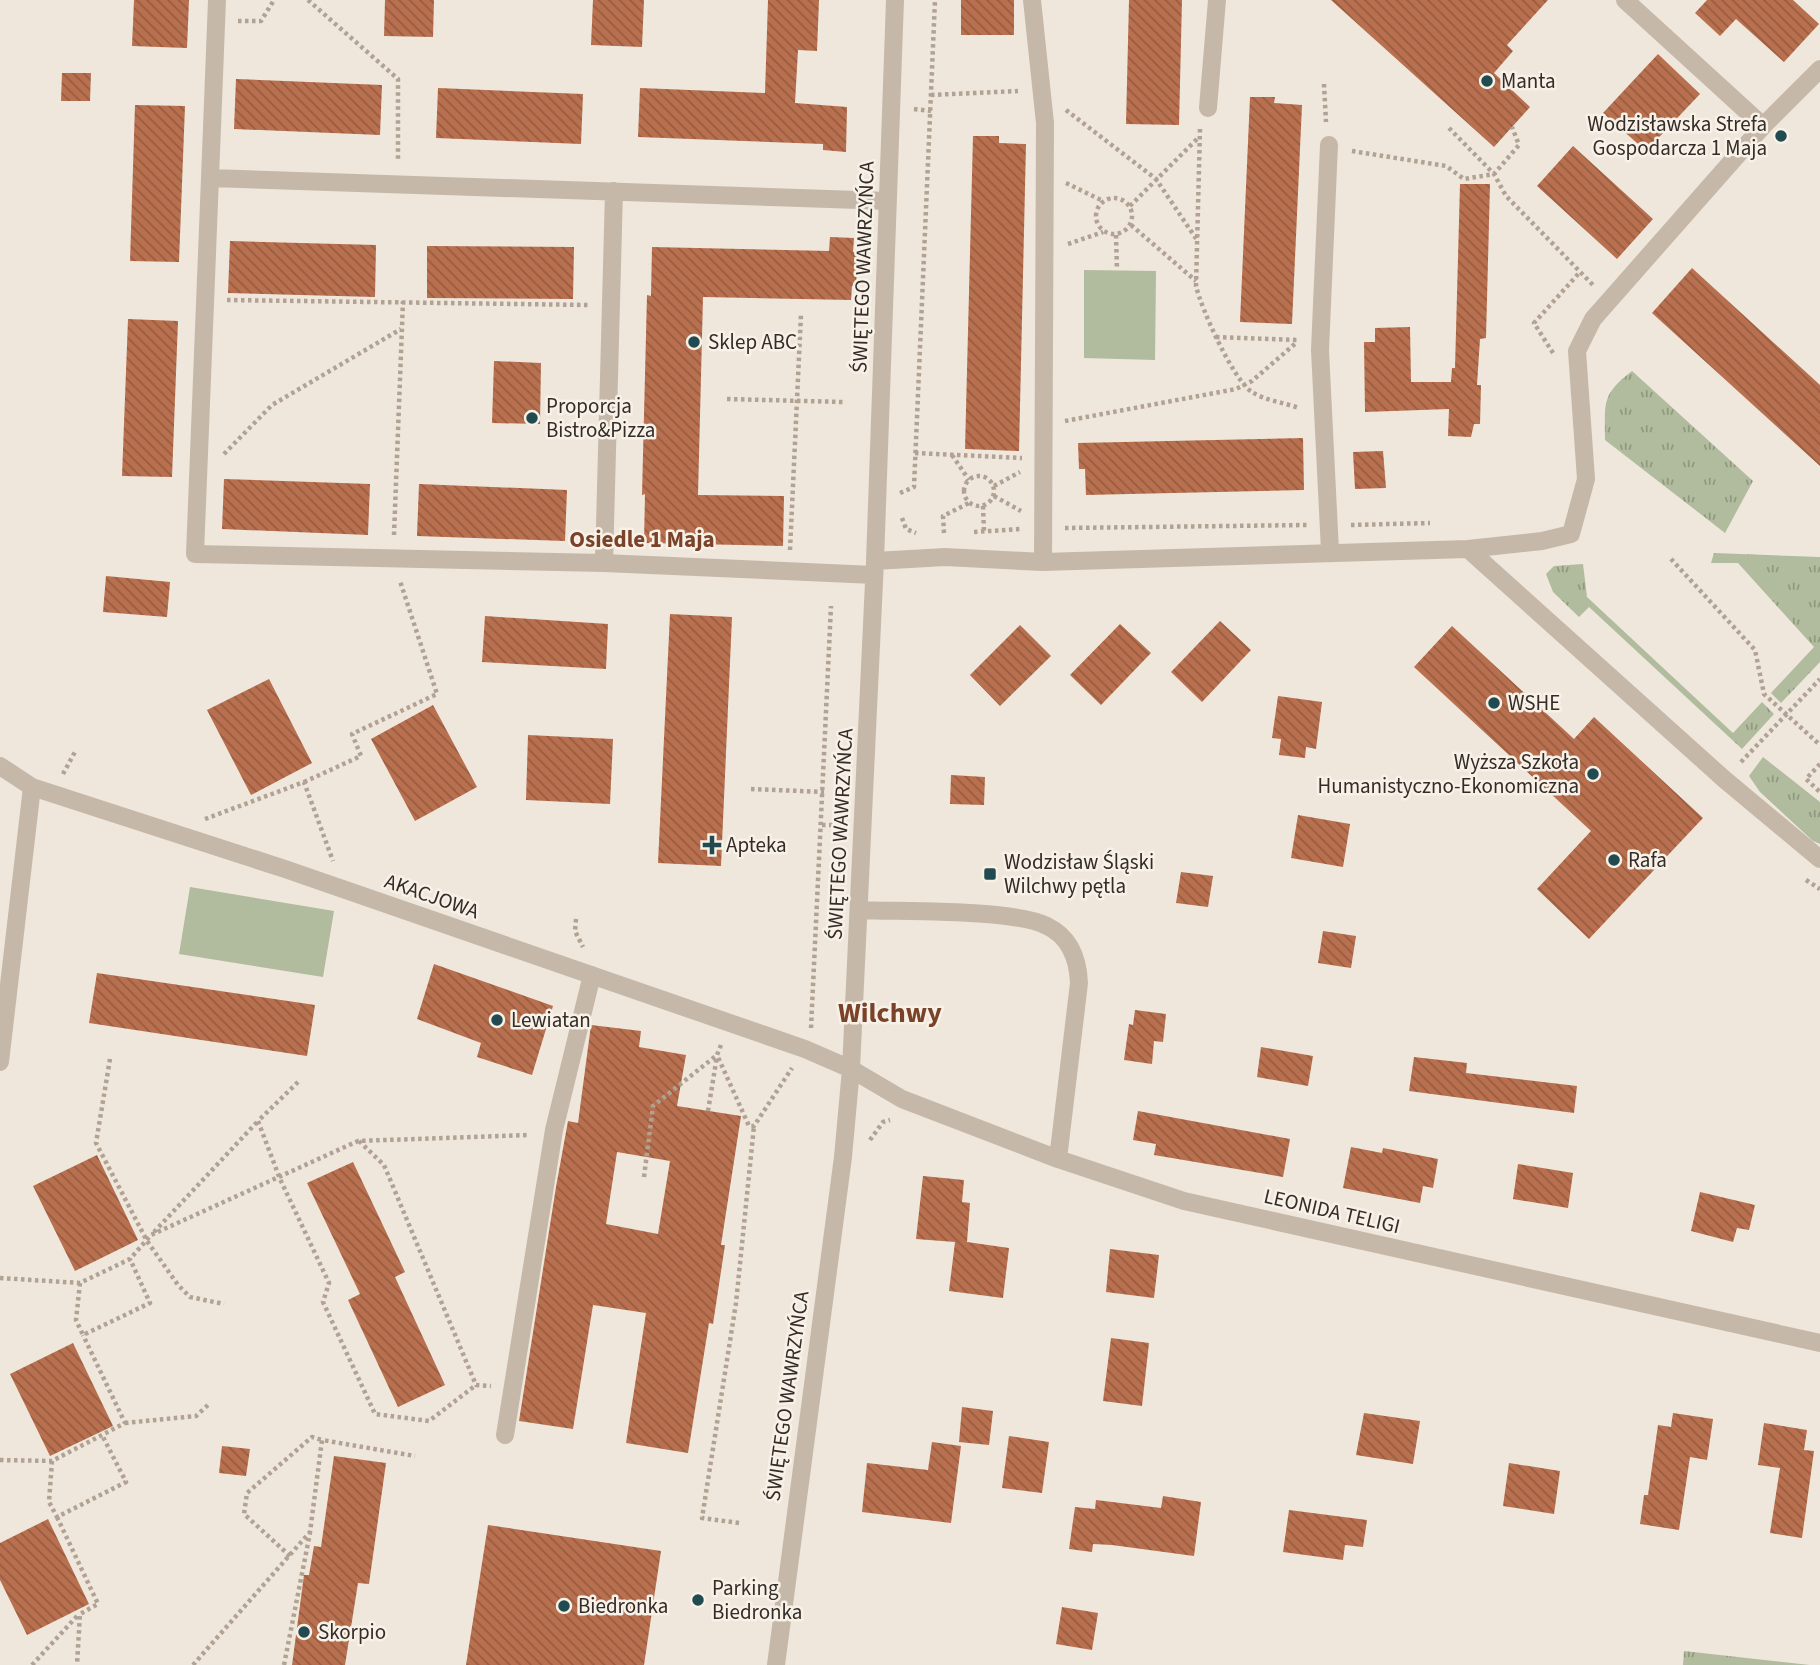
<svg xmlns="http://www.w3.org/2000/svg" width="1820" height="1665" font-family="'Source Sans 3',sans-serif">
	<style>
		.grass { fill: url(#grass-tufts) }
		.park { fill: #b0bc9d }
		.building { fill: url(#building-back-hatch); fill-rule: evenodd }
		.lines { fill: none; stroke-linecap: round; stroke-linejoin: round }
		.path { stroke: #b1a293; stroke-width: 4.5; stroke-dasharray: 3.5 3.5; stroke-linecap: butt }
		.minor { stroke: #c6b8a9; stroke-width: 18 }
		.poi-dot { fill: #224b51; stroke: #f7f1e7; stroke-width: 2.5 }
		.labels { text-anchor: middle; dominant-baseline: central; stroke-width: 5; stroke-linejoin: round; paint-order: stroke }
		.poi-label { font-size: 21px; fill: #342c28; stroke: #f7f1e7; text-anchor: start }
		.street-label { font-size: 21px; fill: #342c28; stroke: #f7f1e7 }
		.neighbourhood-label { font-size: 23px; font-weight: bold; fill: #7a4229; stroke: #f7f1e7 }
		.district-label { font-size: 28px; font-weight: bold; fill: #7a4229; stroke: #f7f1e7 }
	</style>
	<defs>
		<pattern id="grass-tufts" width="24" height="20" patternUnits="userSpaceOnUse" patternTransform="scale(1.75)"><rect width="24" height="20" fill="#b0bc9d"/><path d="M3 7l-1-3M5 7V3M7 7l1-3M15 17l-1-3M17 17v-4M19 17l1-3" fill="none" stroke="#909980"/></pattern>
		<pattern id="building-back-hatch" width="6" height="6" patternUnits="userSpaceOnUse" patternTransform="scale(1.75)"><rect width="6" height="6" fill="#b9704f"/><path d="M-1 5l2 2M0 0l6 6M5-1l2 2" fill="none" stroke="#975c42"/></pattern>
	</defs>
	<rect width="100%" height="100%" fill="#efe7dc"/>
	<path class="grass" d="M1632,371L1753,481L1725,533L1605,440C1605,403 1601,395 1632,371Z
		M1714,553L1820,557V662L1781,703L1771,693L1814,647L1738,563H1711Z
		M1583,564L1587,597L1733,733L1762,702L1774,714L1742,749L1589,607L1579,617L1553,592L1546,574L1554,566Z
		M1763,757L1820,802V844L1813,841L1760,792L1749,776Z
		M1684,1651L1810,1665H1683Z"/>
	<path class="park" d="M1084,270L1156,271L1155,360L1084,358Z
		M190,887L334,911L323,977L179,954Z"/>
	<path class="building" d="M134,0H189L187,48L132,46Z
		M385,0H434L433,37L384,36Z
		M593,0H644L642,47L591,45Z
		M768,0H819L817,51L798,50L795,103L847,107L846,152L823,150V144L638,137L640,88L765,93Z
		M961,0H1014V35H961Z
		M1129,0H1182L1179,125L1126,124Z
		M1331,0H1548L1507,45L1513,51L1494,73L1530,107L1494,147Z
		M1707,0H1793L1819,24L1784,62L1736,19L1720,36L1695,13Z
		M1658,54L1700,94L1646,151L1603,113Z
		M62,73H91L90,101H61Z
		M236,79L382,85L380,135L234,129Z
		M438,88L583,94L581,144L436,138Z
		M1250,97H1275L1274,103L1302,105L1292,324L1240,322Z
		M135,105L185,106L179,262L130,261Z
		M973,136H999V143L1026,144L1019,451L965,449Z
		M1573,146L1653,219L1617,259L1537,186Z
		M1460,184H1490L1486,338L1480,339L1477,385H1481L1480,424H1474L1471,437L1448,436L1449,409L1365,412L1364,342H1375V328L1410,327L1411,382H1451L1452,368H1455Z
		M830,237L854,238L853,252H858L856,286H852L851,300L703,297L698,495L784,496L783,546L644,543L645,494L642,495L647,295L651,296L652,247L829,251Z
		M230,241L376,245L375,297L228,293Z
		M427,246L574,247L573,299L427,298Z
		M1692,268L1820,385V466L1652,313Z
		M128,319L178,321L172,477L122,476Z
		M494,361L541,363L540,424L492,423Z
		M1303,438L1304,490L1086,495L1085,469H1079L1078,443Z
		M1383,451L1386,488L1355,489L1353,452Z
		M224,479L370,484L368,535L222,529Z
		M419,484L567,490L565,541L417,536Z
		M106,576L170,582L167,617L103,612Z
		M670,614L732,617L721,866L658,863Z
		M485,616L608,624L606,669L482,662Z
		M1220,621L1251,650L1202,702L1171,672Z
		M1120,624L1151,653L1101,705L1070,675Z
		M1020,625L1051,656L1000,706L970,675Z
		M1452,626L1574,739L1594,717L1703,818L1589,939L1537,889L1591,831L1414,667Z
		M269,679L312,763L251,795L207,710Z
		M1278,696L1322,702L1316,749L1306,747L1305,758L1279,755L1281,739L1272,738Z
		M433,705L477,787L415,821L371,739Z
		M528,735L613,739L610,804L526,800Z
		M951,775L985,777L984,805L950,804Z
		M1298,815L1350,824L1343,867L1291,858Z
		M1181,872L1213,876L1208,907L1176,903Z
		M1323,931L1356,936L1351,968L1318,963Z
		M434,964L553,1006L532,1075L477,1057L481,1043L417,1019Z
		M97,973L315,1005L307,1056L89,1023Z
		M1135,1010L1166,1014L1163,1042L1154,1041L1152,1064L1124,1060L1129,1024L1133,1025Z
		M591,1025L641,1031L639,1047L686,1055L677,1106L741,1116L721,1245H725L713,1324L709,1323L688,1453L626,1443L646,1313L593,1305L573,1429L519,1421L556,1187L568,1121L578,1123ZM617,1152L670,1161L658,1234L606,1224Z
		M1261,1047L1313,1056L1308,1086L1257,1077Z
		M1414,1057L1467,1063L1466,1073L1577,1086L1574,1113L1409,1091Z
		M1138,1111L1290,1139L1283,1177L1154,1155L1156,1144L1133,1140Z
		M1351,1147L1382,1153L1383,1148L1438,1159L1433,1188L1423,1186L1420,1203L1343,1188Z
		M97,1155L138,1240L75,1271L33,1186Z
		M353,1162L405,1272L395,1277L445,1385L398,1407L348,1300L360,1294L307,1183Z
		M1518,1164L1573,1173L1568,1208L1513,1199Z
		M923,1176L964,1180L962,1202L970,1203L967,1242L1009,1248L1003,1298L949,1291L955,1242L916,1239Z
		M1700,1192L1755,1205L1749,1230L1737,1228L1733,1242L1691,1231Z
		M1110,1249L1159,1255L1154,1298L1106,1292Z
		M1111,1338L1149,1343L1142,1406L1103,1401Z
		M73,1343L113,1426L50,1456L10,1374Z
		M962,1407L993,1411L989,1445L959,1442Z
		M1364,1413L1420,1421L1413,1464L1356,1455Z
		M1673,1413L1713,1419L1707,1460L1690,1457L1679,1530L1640,1524L1644,1495H1648L1658,1425L1671,1427Z
		M1764,1423L1807,1430L1804,1450L1814,1451L1802,1538L1770,1533L1780,1468L1758,1465Z
		M1009,1436L1049,1442L1042,1493L1002,1488Z
		M932,1442L961,1446L951,1523L862,1512L867,1463L928,1470Z
		M222,1446L250,1449L246,1476L219,1473Z
		M334,1456L386,1463L369,1584L358,1583L345,1665H292L304,1575H309L314,1546L321,1547Z
		M1509,1463L1560,1471L1554,1514L1503,1506Z
		M1163,1496L1201,1502L1194,1556L1112,1545L1093,1544L1092,1552L1069,1549L1075,1507L1095,1509L1096,1500L1161,1508Z
		M1289,1510L1367,1520L1363,1547L1345,1545L1343,1560L1283,1552Z
		M48,1519L89,1604L27,1635L0,1580V1543Z
		M488,1525L661,1551L644,1665H466Z
		M1062,1607L1098,1613L1092,1650L1056,1644Z"/>
	<g class="lines">
		<path class="path" d="M308,0L398,79V162
			M238,21H261L274,0
			M1324,84L1326,122
			M931,95L1018,91
			M914,109L931,111
			M1066,110L1156,179L1197,240
			M1449,128L1494,174L1506,196L1593,285
			M1200,129L1196,286C1201,308 1233,380 1252,392C1264,400 1285,403 1299,408
			M1352,151L1446,166L1464,179L1494,174L1519,145L1512,127
			M1066,183L1103,201
			M1096 216a18 18 0 1 1 36 0a18 18 0 1 1-36 0Z
			M1130,206L1199,137
			M1131,225L1196,281
			M1116,235L1117,270
			M1068,244L1103,232
			M227,300L589,305
			M1216,337L1298,340
			M1553,353L1534,323L1580,272
			M727,399L843,402
			M1065,421L1236,389L1252,381L1296,343
			M915,453L1022,458
			M224,454L272,405L401,329
			M952,455L969,480
			M964 491a15 15 0 1 1 30 0a15 15 0 1 1-30 0Z
			M994,486L1020,472
			M900,493L914,487L935,0
			M994,496L1021,511
			M983,506L984,531
			M902,518L906,529L916,533
			M1351,525L1430,523
			M1065,528L1308,525
			M974,532L1021,529
			M944,533L943,516L969,503
			M394,535L403,301
			M790,550L801,314
			M1671,559L1755,650L1764,694L1820,745
			M1741,762L1820,679
			M1820,764L1806,779L1820,792
			M63,774L76,750
			M304,782L361,756L352,734L437,694L400,581
			M751,789L824,792
			M205,819L304,782L333,861
			M822,825H839
			M1806,880L1820,889
			M576,919L575,931L583,947
			M811,1028L831,606
			M721,1045L717,1055L749,1126H754L792,1068
			M110,1059L96,1143L147,1241L178,1285L190,1297L224,1304
			M298,1082L258,1121L280,1179L329,1283L323,1302L375,1414L429,1421L476,1385
			M708,1111L717,1056
			M870,1140L883,1122L890,1120
			M359,1141L384,1165L476,1385L491,1386
			M644,1177L653,1106L717,1055
			M154,1232L258,1121
			M0,1278L80,1283L130,1259L151,1235L358,1141L529,1135
			M80,1283L76,1320L83,1335L150,1303L130,1259
			M125,1423L196,1416L208,1405
			M0,1460L52,1461L125,1423L83,1335
			M52,1461L49,1502L57,1517L126,1482L102,1435
			M57,1517L98,1604L80,1614L77,1665
			M739,1523L702,1518L736,1303L754,1126
			M290,1556L244,1514L247,1493L312,1437L322,1440
			M32,1665L79,1614
			M193,1665L310,1532L322,1440L415,1456
			M284,1665L310,1533"/>
		<path class="minor" d="M1032,0L1045,123L1043,562
			M1208,108L1217,0
			M1763,126L1820,69
			M1329,145L1320,350L1330,551
			M210,178L217,0
			M1468,549L1724,779L1820,859
			M875,561L945,557L1043,562L1468,549L1542,541L1571,534L1586,479L1577,351L1593,319L1763,126L1625,0
			M604,563L614,191
			M874,575L604,563L195,554L210,178L888,201
			M0,766L32,787L285,869L805,1049L851,1069L902,1099L1058,1159L1184,1201L1820,1343
			M860,910C901,912 1015,909 1047,926C1070,937 1078,959 1079,983L1058,1159
			M0,1062L32,787
			M505,1435L554,1130L592,975
			M776,1665L843,1157L851,1069L875,561L895,0"/>
	</g>
	<g class="poi-dot">
		<circle cx="1487" cy="81" r="7"/>
		<circle cx="1781" cy="136" r="7"/>
		<circle cx="694" cy="342" r="7"/>
		<circle cx="532" cy="418" r="7"/>
		<circle cx="1494" cy="703" r="7"/>
		<circle cx="1593" cy="774" r="7"/>
		<path d="M708.5 834.5h7v7h7v7h-7v7h-7v-7h-7v-7h7z"/>
		<circle cx="1614" cy="860" r="7"/>
		<rect x="983" y="867" width="14" height="14" rx="3.5"/>
		<circle cx="497" cy="1020" r="7"/>
		<circle cx="698" cy="1600" r="7"/>
		<circle cx="564" cy="1606" r="7"/>
		<circle cx="304" cy="1632" r="7"/>
	</g>
	<g class="labels">
		<g class="poi-label">
			<text x="1501" y="81">Manta</text>
			<text x="1767" y="124" text-anchor="end">Wodzisławska Strefa<tspan x="1767" dy="24">Gospodarcza 1 Maja</tspan></text>
			<text x="708" y="342">Sklep ABC</text>
			<text x="546" y="406">Proporcja<tspan x="546" dy="24">Bistro&amp;Pizza</tspan></text>
			<text x="1508" y="703">WSHE</text>
			<text x="1579" y="762" text-anchor="end">Wyższa Szkoła<tspan x="1579" dy="24">Humanistyczno-Ekonomiczna</tspan></text>
			<text x="726" y="845">Apteka</text>
			<text x="1628" y="860">Rafa</text>
			<text x="1004" y="862">Wodzisław Śląski<tspan x="1004" dy="24">Wilchwy pętla</tspan></text>
			<text x="511" y="1020">Lewiatan</text>
			<text x="712" y="1588">Parking<tspan x="712" dy="24">Biedronka</tspan></text>
			<text x="578" y="1606">Biedronka</text>
			<text x="318" y="1632">Skorpio</text>
		</g>
		<g class="street-label">
			<text transform="translate(863 267) rotate(-88)">ŚWIĘTEGO WAWRZYŃCA</text>
			<text transform="translate(840 834) rotate(-87)">ŚWIĘTEGO WAWRZYŃCA</text>
			<text transform="translate(432 896) rotate(19)">AKACJOWA</text>
			<text transform="translate(1332 1211) rotate(13)">LEONIDA TELIGI</text>
			<text transform="translate(787 1396) rotate(-82)">ŚWIĘTEGO WAWRZYŃCA</text>
		</g>
		<g class="neighbourhood-label">
			<text x="642" y="539">Osiedle 1 Maja</text>
		</g>
		<g class="district-label">
			<text x="890" y="1013">Wilchwy</text>
		</g>
	</g>
</svg>
